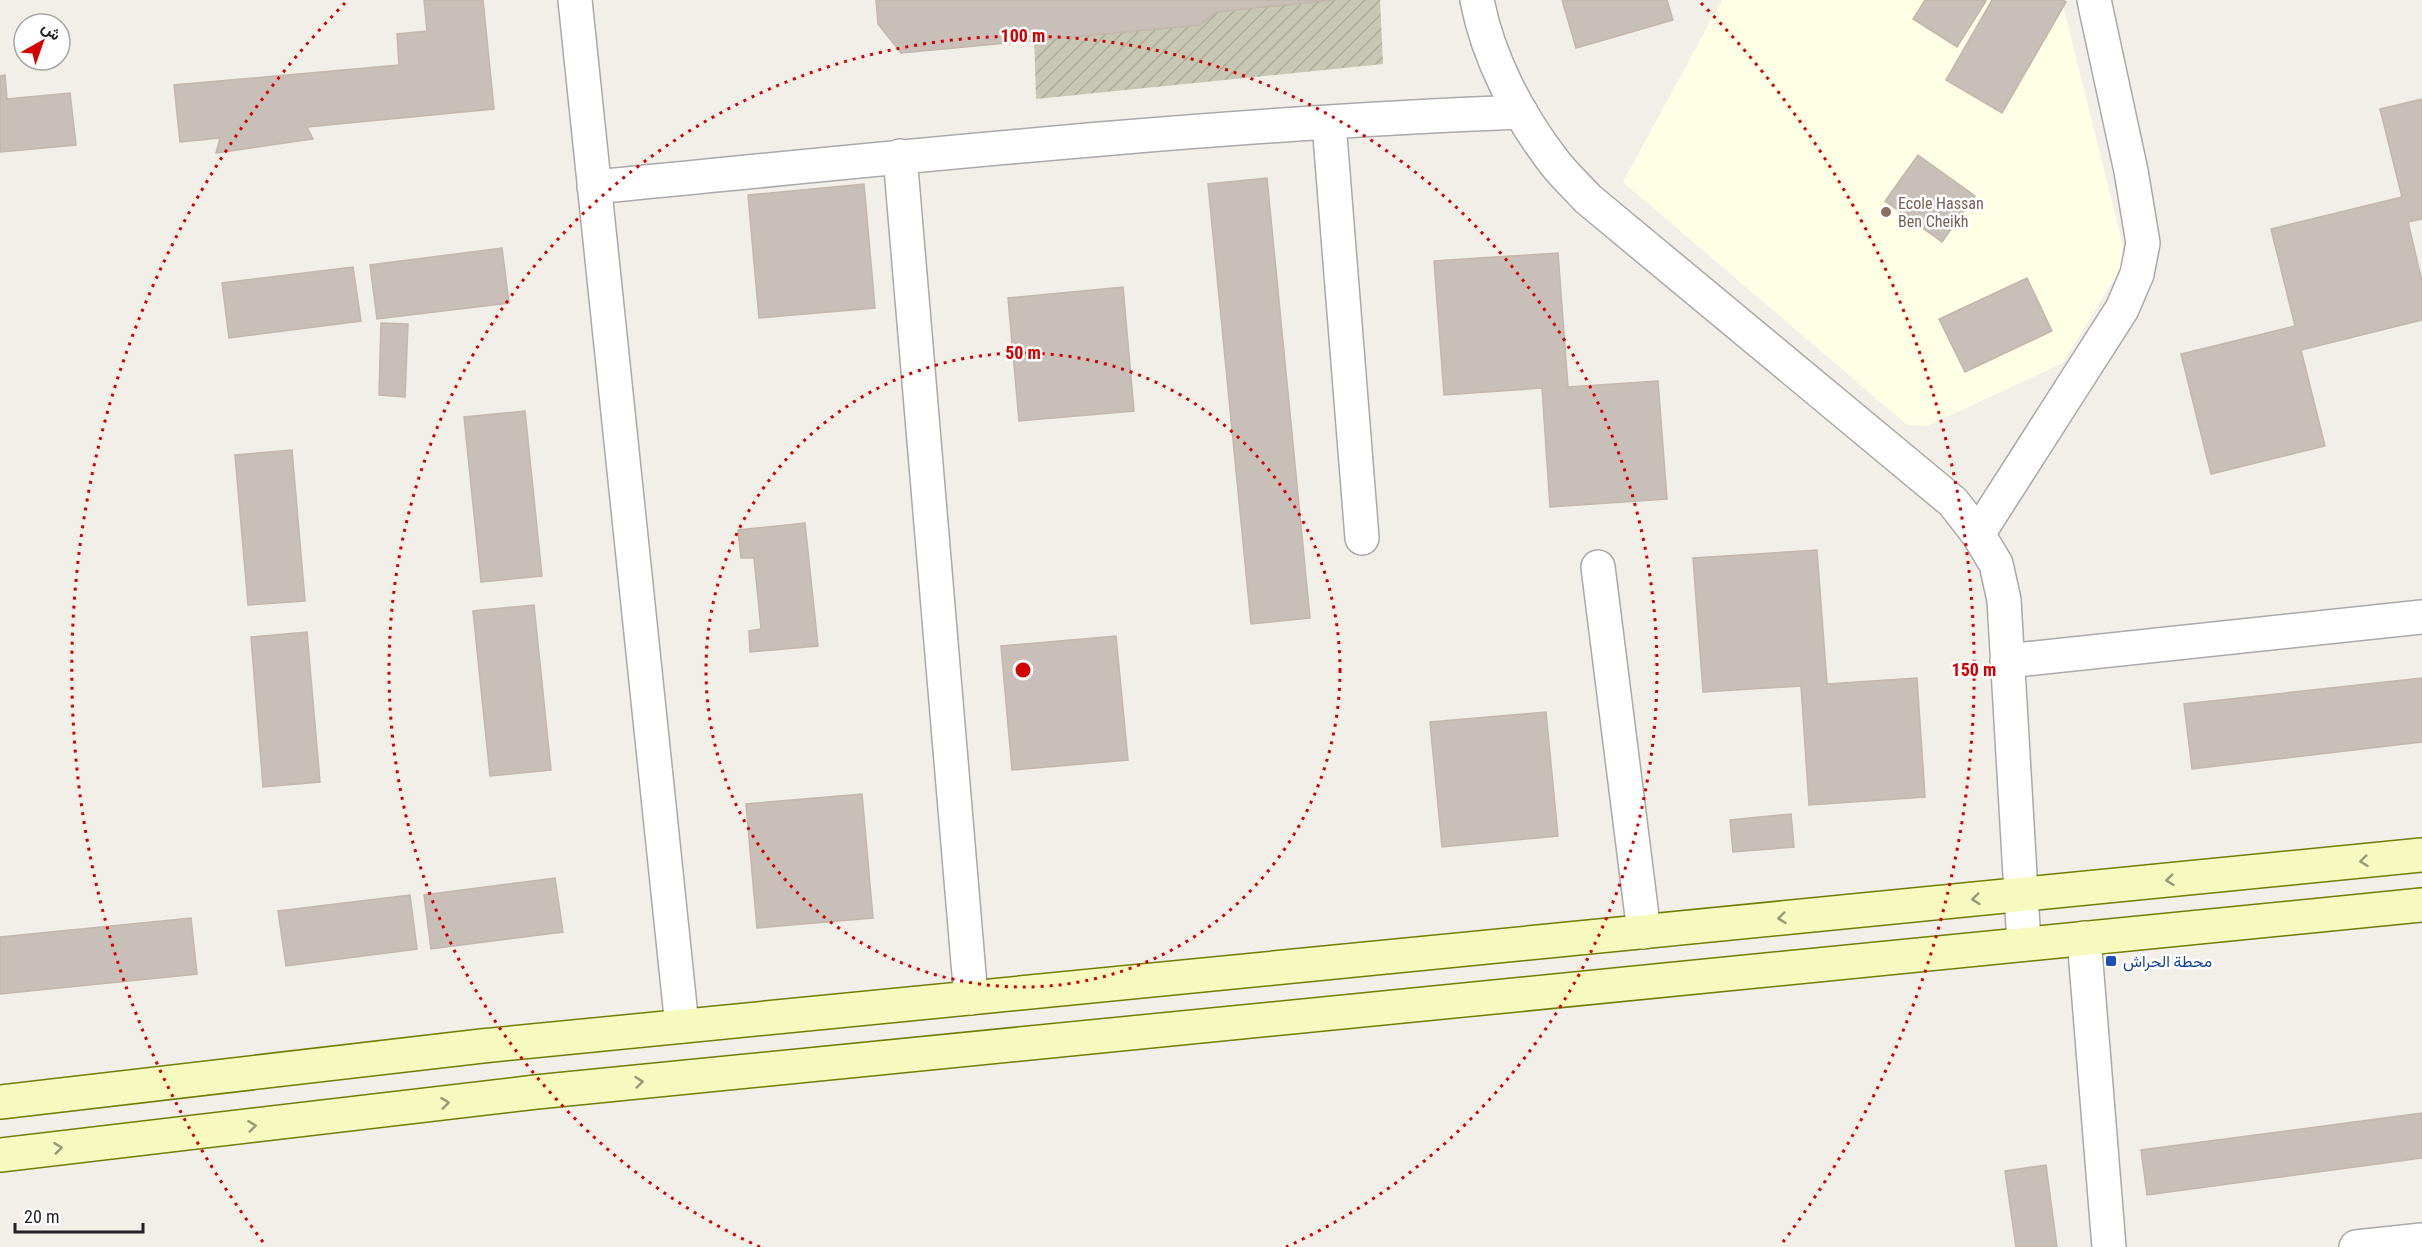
<svg xmlns="http://www.w3.org/2000/svg" width="2422" height="1247" font-family="'Roboto Condensed',Vazirmatn,sans-serif">
	<style>
		.education { fill: #ffffe5 }
		.construction { fill: url(#construction-furrows) }
		.building { fill: #c7bfb8; stroke: #c4b6ab; stroke-width: 1.5 }
		.lines { fill: none; stroke-linecap: round; stroke-linejoin: round }
		.street-casing { stroke: #a9a9a9; stroke-width: 36 }
		.secondary-casing { stroke: #707d05; stroke-width: 36 }
		.street { stroke: #fff; stroke-width: 33 }
		.secondary { stroke: #f7fabf; stroke-width: 33 }
		.oneway { stroke: #979978 }
		.ring { fill: none; stroke: #d40000; stroke-width: 3; stroke-dasharray: 3 6 }
		.education-dot { fill: #8d6e63; stroke: #fff; stroke-width: 2 }
		.transit-dot { fill: #1a4fb4; stroke: #fff; stroke-width: 2 }
		.labels { text-anchor: middle; dominant-baseline: central; stroke-width: 5; stroke-linejoin: round; paint-order: stroke }
		.education-label { font-size: 16px; fill: #785e54; stroke: #fff; text-anchor: start }
		.transit-label { font-size: 16px; fill: #164399; stroke: #fff; text-anchor: start }
		.centre { fill: #d40000; stroke: #fff; stroke-width: 3 }
		.ring-label { font-size: 18px; text-anchor: middle; font-weight: bold; fill: #d40000; stroke: #fff; stroke-width: 5; stroke-linejoin: round; paint-order: stroke }
	</style>
	<defs>
		<pattern id="construction-furrows" width="10" height="10" patternUnits="userSpaceOnUse" patternTransform="scale(1.5)"><rect width="10" height="10" fill="#c7c7b4"/><path d="M-1 1l2-2M0 10L10 0M9 11l2-2" fill="none" stroke="#abab9a"/></pattern>
	</defs>
	<rect width="100%" height="100%" fill="#f2efe9"/>
	<path class="education" d="M1722,0H2051L2063,6L2122,242V266L2063,363L1927,426L1907,425L1623,182Z"/>
	<path class="construction" d="M1033,0H1380L1383,64L1036,99Z"/>
	<path class="building" d="M424,0H483L494,109L307,127L313,139L216,153L220,138L180,142L174,85L399,65L397,34L427,31Z
		M876,0H1335L1216,12L1200,25L901,53L878,24Z
		M1562,0H1667L1673,20L1576,48Z
		M1925,0H1985L1986,1L1957,47L1913,19Z
		M1992,0H2063L2066,2L2002,113L1946,80Z
		M5,75L7,99L70,93L76,145L0,152V76Z
		M2422,99V219L2408,222L2422,281V320L2301,350L2325,446L2211,474L2181,354L2295,326L2271,229L2402,197L2380,109Z
		M1918,155L1975,196L1942,242L1885,201Z
		M1267,178L1310,618L1251,624L1208,184Z
		M864,184L875,308L759,318L748,195Z
		M502,248L509,303L377,319L370,265Z
		M1558,253L1568,387L1658,381L1667,499L1550,507L1542,388L1444,395L1434,261Z
		M353,267L361,321L229,338L222,283Z
		M2027,278L2052,331L1965,372L1939,319Z
		M1123,287L1134,411L1019,421L1008,298Z
		M381,323L408,324L405,397L379,395Z
		M525,411L542,576L481,582L464,417Z
		M292,450L305,601L248,605L235,455Z
		M805,523L818,646L750,652L749,631L761,629L754,558H741L738,530Z
		M1817,550L1827,684L1917,678L1925,797L1809,805L1801,686L1703,692L1693,558Z
		M534,605L551,770L490,776L473,611Z
		M307,632L320,782L263,787L251,637Z
		M1116,636L1128,760L1012,770L1001,646Z
		M2422,678V742L2192,769L2184,704Z
		M1546,712L1558,836L1442,847L1430,722Z
		M862,794L873,918L757,928L746,804Z
		M1791,814L1794,847L1733,852L1730,820Z
		M555,878L563,932L431,949L424,895Z
		M410,895L417,949L286,966L278,911Z
		M191,918L197,974L0,994V937Z
		M2422,1113V1158L2147,1195L2141,1150Z
		M2046,1165L2057,1247H2016L2005,1171Z"/>
	<g class="lines">
		<defs>
			<path id="street" d="M575,0L682,1026
				M1477,0C1488,58 1518,115 1554,162C1564,175 1577,187 1588,199L1953,502L1978,534L1996,564L2004,600L2024,944
				M1329,123L1362,538
				M900,156L971,998
				M594,187C903,157 1211,124 1521,112
				M1978,534L2122,309L2137,274L2143,243L2131,171L2094,0
				M1598,567L1644,932
				M2007,661L2422,617
				M2084,938L2109,1247
				M2356,1247L2422,1240"/>
			<path id="secondary" d="M0,1102L482,1046L2422,855
				M0,1155L536,1092L2422,905"/>
		</defs>
		<use href="#street" class="street-casing"/>
		<use href="#secondary" class="secondary-casing"/>
		<use href="#street" class="street"/>
		<use href="#secondary" class="secondary"/>
	</g>
	<defs><path id="oneway-chevron" d="M-2-3.5L2.5 0L-2 3.5" fill="none" stroke-width="1.6" stroke-linecap="round" stroke-linejoin="round" transform="scale(1.5)"/></defs>
	<g class="oneway">
		<use href="#oneway-chevron" transform="translate(2364 861) rotate(174)"/>
		<use href="#oneway-chevron" transform="translate(2170 880) rotate(174)"/>
		<use href="#oneway-chevron" transform="translate(1976 899) rotate(174)"/>
		<use href="#oneway-chevron" transform="translate(1782 918) rotate(174)"/>
		<use href="#oneway-chevron" transform="translate(639 1082) rotate(-6)"/>
		<use href="#oneway-chevron" transform="translate(445 1103) rotate(-7)"/>
		<use href="#oneway-chevron" transform="translate(252 1126) rotate(-7)"/>
		<use href="#oneway-chevron" transform="translate(58 1148) rotate(-7)"/>
	</g>
	<g class="ring">
		<circle cx="1023" cy="670" r="317"/>
		<path d="M760 1247A634 634 0 1 1 1286 1247"/>
		<path d="M263 1242A951 951 0 0 1 345 3M1701 3A951 951 0 0 1 1783 1242"/>
	</g>
	<circle class="education-dot" cx="1886" cy="212" r="6"/>
	<rect class="transit-dot" x="2105" y="955" width="12" height="12" rx="3"/>
	<g class="labels">
		<g class="education-label">
			<text x="1898" y="203">Ecole Hassan<tspan x="1898" dy="18">Ben Cheikh</tspan></text>
		</g>
		<g class="transit-label">
			<text x="2123" y="961">محطة الحراش</text>
		</g>
	</g>
	<circle cx="1023" cy="670" r="9" class="centre"/>
	<g class="ring-label">
		<text x="1023" y="42">100 m</text>
		<text x="1023" y="359">50 m</text>
		<text x="1974" y="676">150 m</text>
	</g>
	<g transform="translate(42 42) rotate(40)"><circle r="28" fill="#ffffff" stroke="#a7a7a7" stroke-width="1.5"/>
	<path d="M0-4.5L10 22L0 15L-10 22Z" fill="#d40000"/>
	<text y="-9" font-size="16" font-weight="bold" text-anchor="middle" fill="#222222">ش</text>
	</g>
	<path d="M15 1223v9h128v-9" fill="none" stroke="#222222" stroke-width="3"/>
	<text x="24" y="1223" font-size="18" fill="#222222" stroke="#ffffff" stroke-width="4.5" paint-order="stroke">20 m</text>
</svg>
